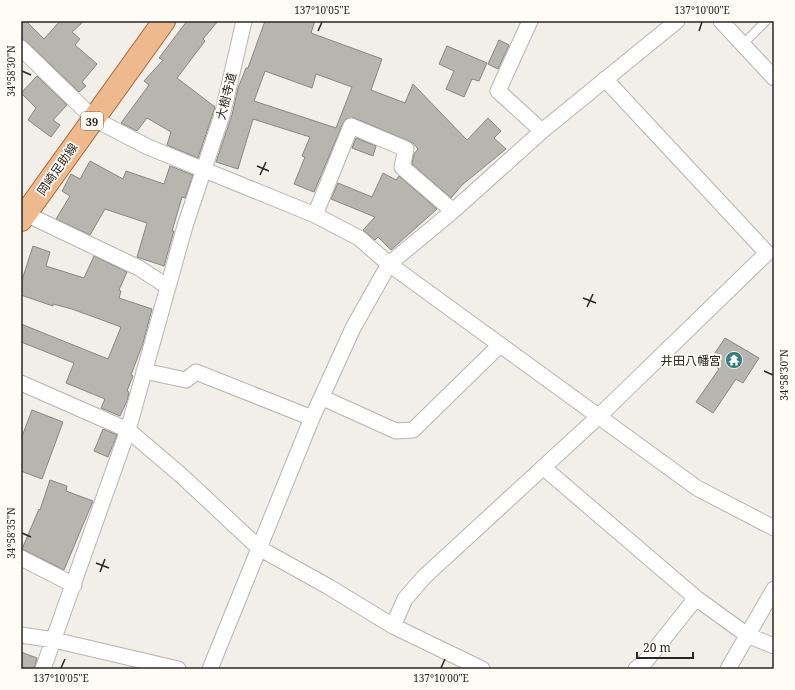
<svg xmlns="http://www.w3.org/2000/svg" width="795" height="690" font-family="'Noto Serif','Noto Sans JP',serif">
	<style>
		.building { fill: #b6b6af; stroke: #878781; fill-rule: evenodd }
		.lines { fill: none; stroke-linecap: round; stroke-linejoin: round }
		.lane-casing { stroke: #b8b4ae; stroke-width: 10 }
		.street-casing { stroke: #b8b4ae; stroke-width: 17 }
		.primary-casing { stroke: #a26836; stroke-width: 24 }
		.lane { stroke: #fff; stroke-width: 8 }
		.street { stroke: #fff; stroke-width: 15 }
		.primary { stroke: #eeb98c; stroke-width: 22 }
		.ticks { fill: none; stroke: #282624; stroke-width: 1.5 }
		.labels { text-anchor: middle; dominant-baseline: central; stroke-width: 3.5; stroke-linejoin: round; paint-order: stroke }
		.shield { fill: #fffcf6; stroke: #686663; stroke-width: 1 }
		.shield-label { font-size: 11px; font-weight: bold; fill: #282624 }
		.street-label { font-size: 12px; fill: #282624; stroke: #fffcf6 }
		.poi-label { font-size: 12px; fill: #282624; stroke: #fffcf6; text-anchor: end }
		.neatline { fill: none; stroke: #282624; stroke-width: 1.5 }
		.ticks-label { font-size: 10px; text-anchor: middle; fill: #282624 }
	</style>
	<rect width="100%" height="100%" fill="#f2eee8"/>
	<path class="building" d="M21,21H26L44,39L60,21H84L72,32L80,39L75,45L97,64L82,82L86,86L79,92L27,42L21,39Z
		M187,21H218L203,39L205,41L177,78L215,107L198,158L167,145L171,132L147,118L137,131L121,123L149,85L144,81L163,60L159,58Z
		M265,21H315L311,33L382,59L371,90L405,103L413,84L467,140L488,118L501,131L494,138L506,149L462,185L451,198L412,164L414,154L418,149L413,143L354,118L346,119L343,123L314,192L294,184L305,157L302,156L310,137L253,119L238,169L216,162L232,115L238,88L246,68H248ZM265,71L312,88L316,74L352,87L336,128L254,101Z
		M499,40L509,45L498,69L488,64Z
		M447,46L487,63L479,81L472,79L464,97L446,89L454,71L439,64Z
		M37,76L67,105L53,120L60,125L51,137L28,120L36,108L21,93Z
		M356,138L376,146L373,156L352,148Z
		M90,161L123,179L126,171L164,184L170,166L193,175L185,198L182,197L172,231H174L164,266L137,257L147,223L105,209L90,235L56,219L70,196L62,191L71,174L80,179Z
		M383,173L396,180L399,176L437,209L391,250L378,237L375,240L363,230L375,217L331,199L338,183L372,197Z
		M33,246L50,252L46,266L84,278L94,256L127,272L119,290L121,291L119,298L152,309L143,343L131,375L133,376L127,391L129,392L127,401L120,416L101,408L105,399L66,383L74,363L21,342V324L108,359L121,327L72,309L53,304V306L21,295V283Z
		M725,338L759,358L743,383L736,379L713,413L696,402L719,369L709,362Z
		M32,410L63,422L42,479L21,471V439Z
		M103,429L117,435L108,457L94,451Z
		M50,480L67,486L66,491L93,501L64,570L22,549L39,509L40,510Z
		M21,652L37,658L34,669H21Z"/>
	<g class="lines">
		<defs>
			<path id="lane" d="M743,44L766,21"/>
			<path id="street" d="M530,21L498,91L542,131
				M721,21L774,78
				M21,48L94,119L148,147L315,215L359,238L389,264L697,488L774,528
				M26,214L139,268L168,287
				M315,215L351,126L406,149L402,167L453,211
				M144,371L186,380L196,372L312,418
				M21,383L128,430L183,477L259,548L329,587L393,626L482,669
				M323,398L396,431L413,430L500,345
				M544,468L696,598L747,635L774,646
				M21,558L74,585
				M393,626L405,599L424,577L598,417L767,253L605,79
				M21,635L54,640L178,669
				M43,669L128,430L185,226L223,112L244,21
				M210,669L312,418L353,328L389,264L453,211L542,131L677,21
				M636,669L645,662L696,598
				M728,669L774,589"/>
			<path id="primary" d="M21,220L164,21"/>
		</defs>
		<use href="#lane" class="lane-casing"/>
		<use href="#street" class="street-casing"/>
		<use href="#primary" class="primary-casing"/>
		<use href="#lane" class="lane"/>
		<use href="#street" class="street"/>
		<use href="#primary" class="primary"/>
	</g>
	<path class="ticks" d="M318,31L322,22M699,31L702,22M22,71L31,75M257,166L269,171M260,175L266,162M583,298L596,303M587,307L593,294M764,371L773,375M22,533L31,537M96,563L109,568M100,572L105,559M61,668L65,659M441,668L445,659"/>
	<defs>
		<symbol id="temple-disc" viewBox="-11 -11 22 22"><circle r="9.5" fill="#347c82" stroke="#fffcf6"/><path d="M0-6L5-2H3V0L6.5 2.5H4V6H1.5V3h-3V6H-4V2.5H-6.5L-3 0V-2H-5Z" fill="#fff"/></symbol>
	</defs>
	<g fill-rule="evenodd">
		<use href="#temple-disc" x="724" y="350" width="20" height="20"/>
	</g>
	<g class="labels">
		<rect class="shield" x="81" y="112" width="22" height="18" rx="3"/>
		<g class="shield-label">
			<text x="92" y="121">39</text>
		</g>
		<g class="street-label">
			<text transform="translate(226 96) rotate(-76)">大樹寺道</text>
			<text transform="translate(57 169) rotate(-55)">岡崎足助線</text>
		</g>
		<g class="poi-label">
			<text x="721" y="360">井田八幡宮</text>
		</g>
	</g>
	<rect width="795" height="690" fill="none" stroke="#fffcf6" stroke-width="44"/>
	<path d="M637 652v6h56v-6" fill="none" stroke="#282624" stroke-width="2"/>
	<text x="643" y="652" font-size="12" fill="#282624" stroke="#fffcf6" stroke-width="3" paint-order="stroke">20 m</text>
	<rect x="22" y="22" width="751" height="646" class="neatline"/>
	<g class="ticks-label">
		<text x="322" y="14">137°10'05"E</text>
		<text x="702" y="14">137°10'00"E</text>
		<text transform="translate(11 71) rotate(-90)" y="4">34°58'30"N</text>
		<text transform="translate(784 375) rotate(-90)" y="4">34°58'30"N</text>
		<text transform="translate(11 533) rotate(-90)" y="4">34°58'35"N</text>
		<text x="61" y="682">137°10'05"E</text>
		<text x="441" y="682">137°10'00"E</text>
	</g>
</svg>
